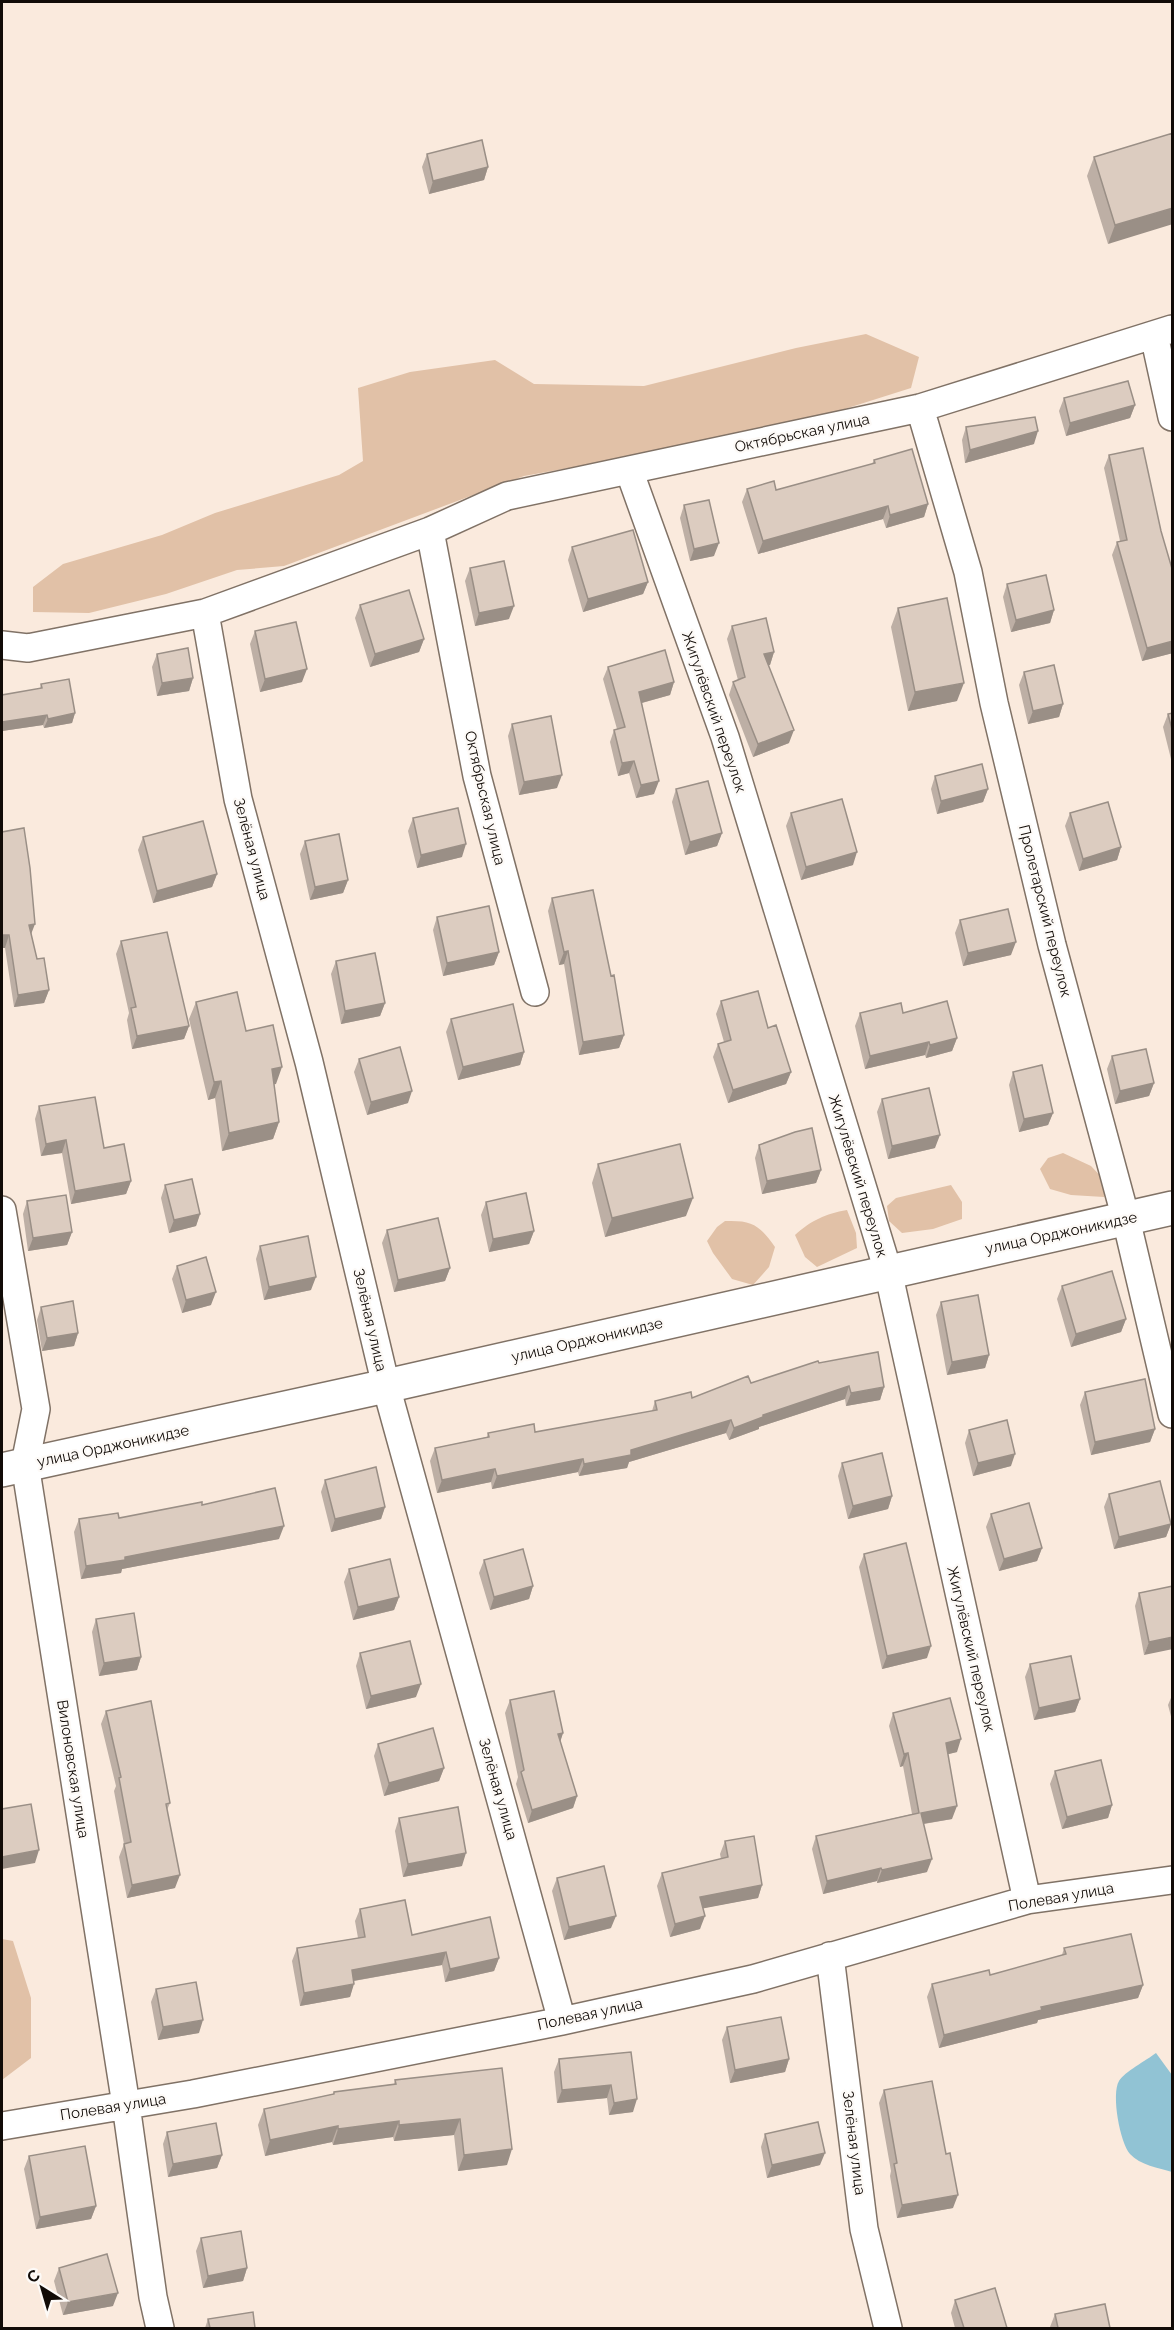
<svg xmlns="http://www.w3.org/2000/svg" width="1174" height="2330" font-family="Raleway,sans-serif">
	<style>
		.green { fill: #e1c1a7 }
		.water { fill: #91c3d4 }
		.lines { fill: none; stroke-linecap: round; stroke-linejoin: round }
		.street-casing { stroke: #807266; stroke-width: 30 }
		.secondary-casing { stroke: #807266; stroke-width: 36 }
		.street { stroke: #fff; stroke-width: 27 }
		.secondary { stroke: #fff; stroke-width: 33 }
		.wall { fill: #bdafa5 }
		.shaded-wall { fill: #9a8f86 }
		.building { fill: #dcccc0; stroke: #9a8f86; stroke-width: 1.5 }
		.labels { text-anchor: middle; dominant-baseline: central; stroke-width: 4.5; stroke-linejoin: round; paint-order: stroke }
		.street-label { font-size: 15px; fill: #110b07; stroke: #fdfaf7 }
	</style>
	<rect width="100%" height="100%" fill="#faeadd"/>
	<path class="green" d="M866,334L919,357L911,388L775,431L524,476L284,566L237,570L166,594L89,613L33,612V587L63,564L162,535L215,513L339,475L363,461L358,388L410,372L495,360L534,384L644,386L796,348Z
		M1063,1153L1091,1166L1107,1183L1104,1197L1071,1195L1050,1189L1040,1169L1048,1158Z
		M951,1185L962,1202V1219L933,1229L902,1233L889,1221L887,1206L896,1198Z
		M847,1210L856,1233L857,1248L817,1267L805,1257L795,1235C812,1220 825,1214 847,1210Z
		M725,1221C753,1220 759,1225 775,1247L769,1267L753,1285L732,1279L713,1253L707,1241L717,1227Z
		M2,1939L13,1941L31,1998V2058L2,2080Z"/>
	<path class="water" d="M1156,2053L1172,2075V2172C1159,2168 1140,2165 1130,2154C1120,2143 1111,2094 1119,2081C1124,2072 1147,2060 1156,2053Z"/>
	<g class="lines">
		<defs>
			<path id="street" d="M1154,335L1172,417
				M920,408L968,572L994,703L1052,945L1126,1219L1172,1414
				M629,470L725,737L888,1271L1027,1900
				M430,531L477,776L535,992
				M205,613L238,799L309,1062L386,1386L562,2021
				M2,645L28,648L205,613L430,531L507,496L920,408L1172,329
				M2,1210L36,1409L25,1464L126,2105L153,2297L160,2328
				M830,1956L864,2229L888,2328
				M2,2126L193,2094L562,2021L753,1979L1027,1900L1172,1880"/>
			<path id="secondary" d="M2,1470L386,1386L1172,1208"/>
		</defs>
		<use href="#street" class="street-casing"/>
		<use href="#secondary" class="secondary-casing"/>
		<use href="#street" class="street"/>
		<use href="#secondary" class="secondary"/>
	</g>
	<path class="wall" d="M1173,133L1108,244L1087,176L1094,157Z
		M427,154L488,167L484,180L429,194L422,167Z
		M1064,398L1135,405L1130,418L1066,436L1059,411Z
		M966,427L1034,444L965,463L962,440Z
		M1109,455L1173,572V653L1142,661L1112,555L1117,542L1120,541L1104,468Z
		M874,460L928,504L924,517L886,528L883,519L758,554L742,502L747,489L776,490L872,464Z
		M684,505L714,556L690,561L680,518Z
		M572,547L648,582L643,594L583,612L568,560Z
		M470,568L509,619L475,626L465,581Z
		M1007,584L1054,610L1050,623L1011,632L1003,597Z
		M360,605L424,639L419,652L370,667L355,618Z
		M898,608L957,701L908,711L891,627Z
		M732,626L774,652L770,665H768L789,743L753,757L729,695L733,682L738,680L727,639Z
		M255,631L302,682L260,692L250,644Z
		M157,654L193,678L189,691L157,696L152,667Z
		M608,667L674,682L670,695L642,703L654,794L636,798L629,773L618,776L610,742L614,730L617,729L603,679Z
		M1024,672L1063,704L1059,717L1028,724L1019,685Z
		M41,684L75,713L72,723L44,728L43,725L2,731V695L40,689Z
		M1173,713L1172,763L1163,727L1168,714Z
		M512,724L557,788L519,795L508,736Z
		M935,776L988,789L983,802L937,814L931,789Z
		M676,789L722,833L717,846L685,855L672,802Z
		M791,813L853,865L801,880L786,826Z
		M1070,813L1121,847L1117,860L1079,871L1065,826Z
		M413,818L462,857L417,868L408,831Z
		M2,832L31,933L37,959L49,990L44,1003L14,1007L5,948Z
		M143,837L217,874L212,887L153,903L138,850Z
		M305,841L348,880L343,893L310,900L300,854Z
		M552,898L624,1035L619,1048L579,1055L564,964L559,965L548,911Z
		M437,917L499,952L494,965L443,976L433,930Z
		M960,920L1011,955L963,966L955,933Z
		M121,941L189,1026L184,1039L132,1049L127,1020L129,1013L116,954Z
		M336,961L385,1003L380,1016L341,1024L331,974Z
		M721,1001L768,1028L791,1072L786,1084L728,1103L713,1057L718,1044L724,1042L716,1014Z
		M196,1002L246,1031L276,1084H274L279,1122L273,1139L222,1151L215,1098L208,1100L189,1019Z
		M860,1013H903L957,1038L952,1051L926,1058L925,1055L865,1069L855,1026Z
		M451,1019L524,1052L520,1065L458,1080L446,1032Z
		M1112,1056L1154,1083L1149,1096L1115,1104L1107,1069Z
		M359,1059L408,1103L367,1115L354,1072Z
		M1013,1072L1053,1113L1048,1125L1019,1132L1009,1085Z
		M882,1099L935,1148L888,1159L877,1112Z
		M39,1106L104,1148L131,1181L126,1194L71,1204L62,1153L41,1156L35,1119Z
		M759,1145L821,1170L816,1183L762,1194L755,1158Z
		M598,1164L686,1216L605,1237L592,1183Z
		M165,1185L200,1214L196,1226L169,1233L161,1198Z
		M27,1201L72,1232L67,1245L28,1251L23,1214Z
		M486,1202L534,1231L529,1244L489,1252L481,1215Z
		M387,1230L450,1268L445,1281L394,1292L382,1243Z
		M260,1246L311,1290L264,1300L256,1259Z
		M177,1266L211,1305L182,1313L172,1279Z
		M1062,1286L1126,1319L1121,1332L1071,1347L1057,1299Z
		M941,1302L989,1355L985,1368L947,1375L936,1315Z
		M41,1307L78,1333L74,1346L42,1351L37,1320Z
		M819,1363L884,1387L880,1400L846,1406L845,1399L759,1427V1429L729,1440L726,1433L629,1462L627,1468L579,1476L578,1472L492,1489L491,1482L437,1493L430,1461L435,1448L487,1437L488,1433L535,1432L652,1411L655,1401L692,1398L751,1383Z
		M1085,1392L1155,1429L1150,1442L1091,1455L1080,1405Z
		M969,1430L1011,1466L973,1476L965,1443Z
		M842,1463L892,1496L888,1509L848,1519L838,1476Z
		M325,1480L385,1507L381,1519L331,1532L321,1492Z
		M1109,1494L1171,1524L1166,1537L1114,1549L1104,1507Z
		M202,1505L279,1539L122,1569L121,1573L81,1579L74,1532L79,1519L119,1518Z
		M991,1514L1042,1548L1037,1561L999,1571L986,1527Z
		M864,1554L927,1658L882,1669L859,1567Z
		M484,1560L533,1586L529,1599L490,1610L479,1573Z
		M349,1569L399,1597L394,1610L353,1620L344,1582Z
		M1173,1586L1144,1655L1135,1606L1139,1593Z
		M96,1619L141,1657L137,1670L99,1676L92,1632Z
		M360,1653L416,1697L366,1709L356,1666Z
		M1030,1664L1080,1699L1075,1712L1034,1720L1025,1677Z
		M1173,1693V1724L1168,1705Z
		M510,1700L563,1733L560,1741L577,1796L573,1808L528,1823L516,1784L518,1777L505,1713Z
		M106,1711L170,1803L167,1810L175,1888L127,1898L119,1857L124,1844L114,1791L116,1786L101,1724Z
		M893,1713L957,1752L948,1754L952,1819L924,1824L927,1872L877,1883V1881L823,1894L812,1849L816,1836L912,1814L903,1766L900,1767L889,1726Z
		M378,1744L444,1768L439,1781L384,1796L374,1756Z
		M1055,1771L1112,1805L1108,1818L1062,1829L1050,1784Z
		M399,1818L462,1866L403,1877L395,1831Z
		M725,1841L762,1885L758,1898L703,1908L700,1929L670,1937L657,1886L662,1873L721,1859L720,1854Z
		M557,1878L611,1928L564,1940L552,1891Z
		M360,1909L412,1935L499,1958L494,1971L445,1982L442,1965L354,1981L350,1997L300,2006L292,1961L297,1948L358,1938L355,1921Z
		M1064,1948L1143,1985L1138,1998L1038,2020L1037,2023L939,2048L927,1997L932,1984L990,1975L1062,1955Z
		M156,1989L199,2033L158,2040L151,2002Z
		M727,2027L789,2059L785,2072L730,2083L722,2040Z
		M631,2052L633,2112L609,2115L607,2098L557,2103L554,2072L559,2059Z
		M502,2068L507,2165L458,2171L454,2135L394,2141L393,2137L333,2145L332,2142L265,2156L258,2125L264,2109L333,2094L334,2092L394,2084L395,2080Z
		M884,2090L953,2208L897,2218L890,2176L891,2171L879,2103Z
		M167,2132L222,2155L217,2168L168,2177L163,2144Z
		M765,2134L820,2165L767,2178L761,2147Z
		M29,2156L96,2206L91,2219L36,2229L24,2169Z
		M201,2238L247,2268L243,2281L203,2288L196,2251Z
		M59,2268L113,2306L63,2315L54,2281Z
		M955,2300L1007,2328H955L951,2313Z
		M1055,2314L1110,2328H1050V2327Z
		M208,2319L255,2328H205Z"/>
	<path class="shaded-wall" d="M488,167L484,180L429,194L433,181Z
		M1173,208V224L1108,244L1115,225Z
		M1135,405L1130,418L1066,436L1070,423Z
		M1038,431L1034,444L965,463L970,450Z
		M928,504L924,517L886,528L890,515Z
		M888,506L883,519L758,554L763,541Z
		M719,543L714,556L690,561L694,549Z
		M648,582L643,594L583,612L588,599Z
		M514,606L509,619L475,626L479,613Z
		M1054,610L1050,623L1011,632L1016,620Z
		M424,639L419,652L370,667L375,654Z
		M1173,641V653L1142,661L1147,648Z
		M774,652L770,665L760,667L764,654Z
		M307,669L302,682L260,692L265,679Z
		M193,678L189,691L157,696L162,683Z
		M674,682L670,695L634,705L639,692Z
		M964,683L957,701L908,711L915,692Z
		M1063,704L1059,717L1028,724L1033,711Z
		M75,713L72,723L44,728L48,719Z
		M47,715L43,725L2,731V722Z
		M794,730L789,743L753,757L758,744Z
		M634,761L629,773L618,776L622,763Z
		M562,775L557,788L519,795L524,782Z
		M659,781L654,794L636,798L641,785Z
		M988,789L983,802L937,814L941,801Z
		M722,833L717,846L685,855L690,842Z
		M466,844L462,857L417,868L421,855Z
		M1121,847L1117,860L1079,871L1083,859Z
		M857,852L853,865L801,880L806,867Z
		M217,874L212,887L153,903L157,891Z
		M348,880L343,893L310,900L315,887Z
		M35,924L30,937L29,925Z
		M2,935H9L5,948H2Z
		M1016,942L1011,955L963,966L968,953Z
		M568,951L564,964L559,965L564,952Z
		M499,952L494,965L443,976L447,963Z
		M49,990L44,1003L14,1007L18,995Z
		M385,1003L380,1016L341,1024L345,1011Z
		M189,1026L184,1039L132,1049L137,1036Z
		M624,1035L619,1048L579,1055L583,1042Z
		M957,1038L952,1051L926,1058L930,1045Z
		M929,1042L925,1055L865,1069L870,1056Z
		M524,1052L520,1065L458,1080L463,1067Z
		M282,1067L276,1084L265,1086L272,1069Z
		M791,1072L786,1084L728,1103L733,1090Z
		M221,1081L215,1098L208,1100L214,1082Z
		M1154,1083L1149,1096L1115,1104L1120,1091Z
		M412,1091L408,1103L367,1115L371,1102Z
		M1053,1113L1048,1125L1019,1132L1024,1119Z
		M279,1122L273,1139L222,1151L229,1133Z
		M940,1135L935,1148L888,1159L892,1146Z
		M66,1140L62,1153L41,1156L46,1144Z
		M821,1170L816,1183L762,1194L767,1181Z
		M131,1181L126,1194L71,1204L75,1191Z
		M693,1198L686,1216L605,1237L612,1218Z
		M200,1214L196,1226L169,1233L174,1220Z
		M534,1231L529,1244L489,1252L493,1239Z
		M72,1232L67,1245L28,1251L33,1238Z
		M450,1268L445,1281L394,1292L398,1280Z
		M316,1277L311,1290L264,1300L269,1287Z
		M216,1292L211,1305L182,1313L186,1300Z
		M1126,1319L1121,1332L1071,1347L1076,1334Z
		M78,1333L74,1346L42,1351L47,1338Z
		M989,1355L985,1368L947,1375L952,1362Z
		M849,1386L845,1399L759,1427V1429L729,1440L734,1428L763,1415Z
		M884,1387L880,1400L846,1406L851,1393Z
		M731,1420L726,1433L629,1462L627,1468L579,1476L584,1464Z
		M1155,1429L1150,1442L1091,1455L1095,1442Z
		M1015,1454L1011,1466L973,1476L978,1463Z
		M583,1459L578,1472L492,1489L497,1476Z
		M495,1469L491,1482L437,1493L442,1480Z
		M892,1496L888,1509L848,1519L853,1506Z
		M385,1507L381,1519L331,1532L335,1519Z
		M1171,1524L1166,1537L1114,1549L1119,1537Z
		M284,1526L279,1539L122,1569L121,1573L81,1579L86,1566L125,1557Z
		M1042,1548L1037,1561L999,1571L1004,1559Z
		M533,1586L529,1599L490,1610L494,1597Z
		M399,1597L394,1610L353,1620L358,1607Z
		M1173,1637V1649L1144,1655L1149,1642Z
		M931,1646L927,1658L882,1669L887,1656Z
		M141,1657L137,1670L99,1676L104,1663Z
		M421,1684L416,1697L366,1709L371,1696Z
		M1080,1699L1075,1712L1034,1720L1039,1708Z
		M563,1733L559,1746L558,1734Z
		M961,1739L957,1752L941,1756L946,1743Z
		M908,1753L903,1766L900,1767L904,1754Z
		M444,1768L439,1781L384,1796L389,1783Z
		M577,1796L573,1808L528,1823L532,1810Z
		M1112,1805L1108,1818L1062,1829L1067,1817Z
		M957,1806L952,1819L916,1825L921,1813Z
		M39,1850L35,1863L2,1869V1857Z
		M466,1853L462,1866L403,1877L408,1864Z
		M932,1859L927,1872L877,1883L882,1870Z
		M881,1868L877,1881L823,1894L827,1881Z
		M180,1875L175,1888L127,1898L132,1885Z
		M762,1885L758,1898L695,1910L700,1897Z
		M616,1916L611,1928L564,1940L569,1927Z
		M705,1916L700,1929L670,1937L675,1924Z
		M446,1952L442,1965L347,1982L352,1970Z
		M499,1958L494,1971L445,1982L450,1969Z
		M354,1984L350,1997L300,2006L304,1993Z
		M1143,1985L1138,1998L1038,2020L1037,2023L939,2048L944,2035L1041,2007Z
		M203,2020L199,2033L158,2040L163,2027Z
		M789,2059L785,2072L730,2083L735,2070Z
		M611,2085L607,2098L557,2103L562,2090Z
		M637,2099L633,2112L609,2115L614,2103Z
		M460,2119L454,2135L394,2141L399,2125Z
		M399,2121L393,2137L333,2145L338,2129Z
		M338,2126L332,2142L265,2156L270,2140Z
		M512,2149L507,2165L458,2171L464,2155Z
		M825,2153L820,2165L767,2178L772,2165Z
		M222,2155L217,2168L168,2177L173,2164Z
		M958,2195L953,2208L897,2218L902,2205Z
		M96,2206L91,2219L36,2229L40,2217Z
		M247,2268L243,2281L203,2288L208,2276Z
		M118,2293L113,2306L63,2315L68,2302Z"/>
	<path class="building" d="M1173,133V208L1115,225L1094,157Z
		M482,140L488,167L433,181L427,154Z
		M1128,381L1135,405L1070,423L1064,398Z
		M1035,417L1038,431L970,450L966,427Z
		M1143,448L1161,531L1173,572V641L1147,648L1117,542L1127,540L1109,455Z
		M912,449L928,504L890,515L888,506L763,541L747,489L774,481L776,490L875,463L874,460Z
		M709,500L719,543L694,549L684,505Z
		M633,530L648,582L588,599L572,547Z
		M504,561L514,606L479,613L470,568Z
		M1046,575L1054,610L1016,620L1007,584Z
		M409,590L424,639L375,654L360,605Z
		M947,598L964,683L915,692L898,608Z
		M766,618L774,652L764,654L794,730L758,744L733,682L745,677L732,626Z
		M296,622L307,669L265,679L255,631Z
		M188,648L193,678L162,683L157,654Z
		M665,650L674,682L639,692L659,781L641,785L634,761L622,763L614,730L625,727L608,667Z
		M1054,665L1063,704L1033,711L1024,672Z
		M69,679L75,713L48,719L47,715L2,722V695L42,688L41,684Z
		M1173,713V733L1168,714Z
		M551,716L562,775L524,782L512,724Z
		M982,764L988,789L941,801L935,776Z
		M708,781L722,833L690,842L676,789Z
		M842,799L857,852L806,867L791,813Z
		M1108,802L1121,847L1083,859L1070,813Z
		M458,808L466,844L421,855L413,818Z
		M203,821L217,874L157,891L143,837Z
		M24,828L30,868L35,924L29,925L37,959L44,958L49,990L18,995L9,935H2V832Z
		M339,834L348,880L315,887L305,841Z
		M593,890L611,976L614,975L624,1035L583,1042L568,951L564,952L552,898Z
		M489,906L499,952L447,963L437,917Z
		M1008,909L1016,942L968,953L960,920Z
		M167,932L189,1026L137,1036L131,1008L136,1007L121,941Z
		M375,953L385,1003L345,1011L336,961Z
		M758,991L768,1028L776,1025L791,1072L733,1090L718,1044L731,1040L721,1001Z
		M237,992L246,1031L273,1025L282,1067L272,1069L279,1122L229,1133L221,1081L214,1082L196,1002Z
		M947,1001L957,1038L930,1045L929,1042L870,1056L860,1013L901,1003L903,1013Z
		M513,1004L524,1052L463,1067L451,1019Z
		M400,1047L412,1091L371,1102L359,1059Z
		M1146,1049L1154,1083L1120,1091L1112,1056Z
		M1042,1065L1053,1113L1024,1119L1013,1072Z
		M929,1088L940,1135L892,1146L882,1099Z
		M95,1097L104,1148L124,1144L131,1181L75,1191L66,1140L46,1144L39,1106Z
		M812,1128L821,1170L767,1181L759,1145L795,1132Z
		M680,1144L693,1198L612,1218L598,1164Z
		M192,1179L200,1214L174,1220L165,1185Z
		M526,1193L534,1231L493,1239L486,1202Z
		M66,1195L72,1232L33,1238L27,1201Z
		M438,1218L450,1268L398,1280L387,1230Z
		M308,1236L316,1277L269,1287L260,1246Z
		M206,1257L216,1292L186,1300L177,1266Z
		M1112,1271L1126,1319L1076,1334L1062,1286Z
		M978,1295L989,1355L952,1362L941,1302Z
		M73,1301L78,1333L47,1338L41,1307Z
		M878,1352L884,1387L851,1393L849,1386L763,1415V1417L734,1428L731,1420L631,1450V1455L584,1464L583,1459L497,1476L495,1469L442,1480L435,1448L489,1437L488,1433L534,1424L535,1432L657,1410L655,1401L691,1392L692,1398L748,1376L751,1383L818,1361L819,1363Z
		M1145,1379L1155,1429L1095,1442L1085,1392Z
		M1007,1420L1015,1454L978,1463L969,1430Z
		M882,1453L892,1496L853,1506L842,1463Z
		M376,1467L385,1507L335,1519L325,1480Z
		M1160,1481L1171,1524L1119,1537L1109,1494Z
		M275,1488L284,1526L125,1557V1560L86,1566L79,1519L118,1513L119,1518L202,1502V1505Z
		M1029,1503L1042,1548L1004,1559L991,1514Z
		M906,1543L931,1646L887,1656L864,1554Z
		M523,1549L533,1586L494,1597L484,1560Z
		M390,1559L399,1597L358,1607L349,1569Z
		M1173,1586V1637L1149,1642L1139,1593Z
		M134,1613L141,1657L104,1663L96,1619Z
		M410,1641L421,1684L371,1696L360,1653Z
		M1071,1656L1080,1699L1039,1708L1030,1664Z
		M554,1691L563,1733L558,1734L577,1796L532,1810L521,1772L524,1770L510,1700Z
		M950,1698L961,1739L946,1743L957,1806L921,1813L932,1859L882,1870L881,1868L827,1881L816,1836L919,1813L908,1753L904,1754L893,1713Z
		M151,1701L170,1803L166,1804L180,1875L132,1885L124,1844L131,1842L119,1778L121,1777L106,1711Z
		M433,1728L444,1768L389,1783L378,1744Z
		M1101,1760L1112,1805L1067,1817L1055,1771Z
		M31,1804L39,1850L2,1857V1809Z
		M458,1807L466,1853L408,1864L399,1818Z
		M754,1836L762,1885L700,1897L705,1916L675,1924L662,1873L728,1857L725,1841Z
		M604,1866L616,1916L569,1927L557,1878Z
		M405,1900L412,1935L490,1917L499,1958L450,1969L446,1952L352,1970L354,1984L304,1993L297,1948L365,1937L360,1909Z
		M1131,1934L1143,1985L1041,2007L1042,2010L944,2035L932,1984L989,1970L990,1975L1066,1954L1064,1948Z
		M196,1982L203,2020L163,2027L156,1989Z
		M781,2017L789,2059L735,2070L727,2027Z
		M631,2052L637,2099L614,2103L611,2085L562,2090L559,2059Z
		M502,2068L512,2149L464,2155L460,2119L399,2125V2121L338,2129V2126L270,2140L264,2109L334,2094V2092L396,2084L395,2080Z
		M932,2081L946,2154L950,2153L958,2195L902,2205L894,2164L897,2163L884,2090Z
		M818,2122L825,2153L772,2165L765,2134Z
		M216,2123L222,2155L173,2164L167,2132Z
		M85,2146L96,2206L40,2217L29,2156Z
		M241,2231L247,2268L208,2276L201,2238Z
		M107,2254L118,2293L68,2302L59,2268Z
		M995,2288L1007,2328H964L955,2300Z
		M1105,2304L1110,2328H1058L1055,2314Z
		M253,2312L255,2328H210L208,2319Z"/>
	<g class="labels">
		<g class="street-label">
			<text transform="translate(802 433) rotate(-12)">Октябрьская улица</text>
			<text transform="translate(714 712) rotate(71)">Жигулёвский переулок</text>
			<text transform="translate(485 798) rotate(77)">Октябрьская улица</text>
			<text transform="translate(252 849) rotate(75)">Зелёная улица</text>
			<text transform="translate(1045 911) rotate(76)">Пролетарский переулок</text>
			<text transform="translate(858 1176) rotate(73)">Жигулёвский переулок</text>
			<text transform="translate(1061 1233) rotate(-12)">улица Орджоникидзе</text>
			<text transform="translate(370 1320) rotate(77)">Зелёная улица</text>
			<text transform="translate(587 1340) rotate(-13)">улица Орджоникидзе</text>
			<text transform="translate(113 1446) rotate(-12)">улица Орджоникидзе</text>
			<text transform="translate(971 1649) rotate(77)">Жигулёвский переулок</text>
			<text transform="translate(73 1769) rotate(81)">Вилоновская улица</text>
			<text transform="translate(498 1789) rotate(74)">Зелёная улица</text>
			<text transform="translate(1061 1897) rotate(-10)">Полевая улица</text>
			<text transform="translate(590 2014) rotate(-12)">Полевая улица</text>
			<text transform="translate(113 2107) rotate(-9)">Полевая улица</text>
			<text transform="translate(854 2143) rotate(83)">Зелёная улица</text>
		</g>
	</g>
	<rect width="1174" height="2330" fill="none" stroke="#110b07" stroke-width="6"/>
	<g transform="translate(42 2288) rotate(323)" stroke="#fdfaf7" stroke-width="4.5" paint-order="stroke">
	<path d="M0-4.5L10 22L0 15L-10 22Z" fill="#110b07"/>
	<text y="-9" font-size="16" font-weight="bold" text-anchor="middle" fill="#110b07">С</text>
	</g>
</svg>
